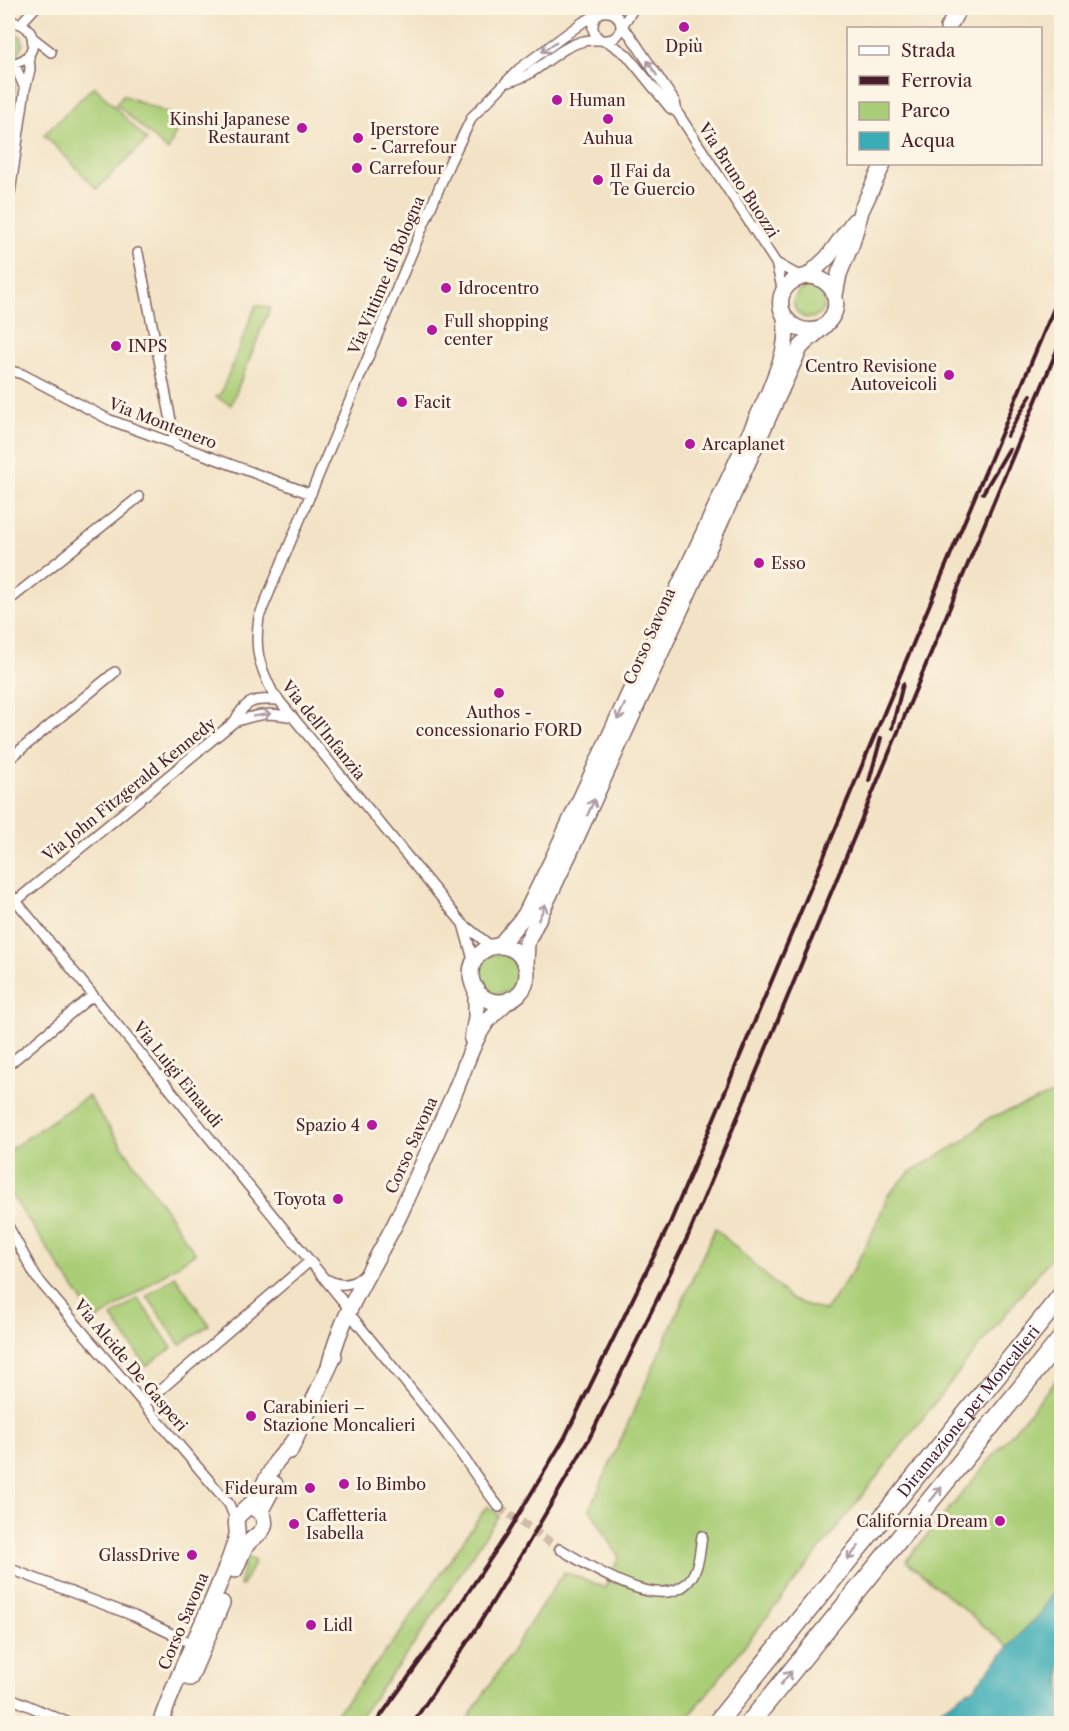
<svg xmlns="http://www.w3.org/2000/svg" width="1069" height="1731" font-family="'Libre Caslon Text',serif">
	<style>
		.green { fill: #aace77; stroke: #7a7651; stroke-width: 1.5 }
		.water { fill: #3aacb5; stroke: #426670; stroke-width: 1.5 }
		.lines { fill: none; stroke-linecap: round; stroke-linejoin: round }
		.minor-tunnel { stroke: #d1bca7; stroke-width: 9; stroke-dasharray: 9 4.5; stroke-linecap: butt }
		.minor-casing { stroke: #856461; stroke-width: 12 }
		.primary-casing { stroke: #856461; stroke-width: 18 }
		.motorway-casing { stroke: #856461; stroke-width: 21 }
		.minor { stroke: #fff; stroke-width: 9 }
		.primary { stroke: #fff; stroke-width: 15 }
		.motorway { stroke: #fff; stroke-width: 18 }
		.rail { stroke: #4a1f2b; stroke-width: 4 }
		.oneway { stroke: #ae9aa0 }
		.poi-dot { fill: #b5179e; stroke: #fcf5e5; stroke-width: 2 }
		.labels { text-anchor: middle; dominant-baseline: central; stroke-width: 6; stroke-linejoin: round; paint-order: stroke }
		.poi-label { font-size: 16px; fill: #4a1f2b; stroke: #fcf5e5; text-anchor: start }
		.street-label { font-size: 16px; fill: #4a1f2b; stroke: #fcf5e5 }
	</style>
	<rect width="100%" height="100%" fill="#fcf5e5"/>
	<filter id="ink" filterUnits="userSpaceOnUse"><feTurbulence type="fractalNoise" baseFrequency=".0167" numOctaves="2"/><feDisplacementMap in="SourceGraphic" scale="12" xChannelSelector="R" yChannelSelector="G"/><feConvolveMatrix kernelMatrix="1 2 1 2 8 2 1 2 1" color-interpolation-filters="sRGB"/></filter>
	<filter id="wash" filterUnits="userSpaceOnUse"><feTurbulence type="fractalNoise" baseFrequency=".008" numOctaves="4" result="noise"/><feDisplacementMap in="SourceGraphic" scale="24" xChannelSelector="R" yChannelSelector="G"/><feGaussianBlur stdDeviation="1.35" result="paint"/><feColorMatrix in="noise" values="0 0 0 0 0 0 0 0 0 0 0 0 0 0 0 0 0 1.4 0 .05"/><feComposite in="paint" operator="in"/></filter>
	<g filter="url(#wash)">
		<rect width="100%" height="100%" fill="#f3e3c6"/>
		<path class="green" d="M13,33L21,36L23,44L19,53L8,55V34Z
			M8,72C21,83 13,100 9,115L8,113Z
			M94,86L147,140L97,189L44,135Z
			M123,95L181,119L168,151L116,104Z
			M794 303a15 15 0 1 1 30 0a15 15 0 1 1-30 0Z
			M256,305L270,308L231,405L216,397L221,393Z
			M478 974a20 20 0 1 1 40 0a20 20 0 1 1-40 0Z
			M1061,1091V1245L969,1359L684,1723L464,1724L564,1572L605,1588L619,1557L590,1509L715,1228L792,1300L825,1311L853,1270L876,1225L888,1195L910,1172L962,1142L989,1118Z
			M88,1096L195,1253L96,1321L8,1190V1151Z
			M175,1276L209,1325L180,1345L147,1296Z
			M138,1298L172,1348L146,1366L112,1317Z
			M1061,1374V1579L1041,1613L1009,1647L906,1561Z
			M487,1506L499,1515L412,1647L355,1723H329L398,1636Z
			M246,1557L255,1561L242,1586L239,1585Z"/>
		<path class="water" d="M1061,1472V1495H1056L1054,1473Z
			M1061,1579V1723H924L943,1707L974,1687L1021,1633L1041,1613Z"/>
	</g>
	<g filter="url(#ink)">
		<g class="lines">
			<path class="minor-tunnel" d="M499,1507L560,1549"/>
			<defs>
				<path id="minor" d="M596,17C590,26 593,36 603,41
					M8,22C41,20 41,65 8,63
					M21,23L35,8
					M622,26L634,8
					M622,27L630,35L675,102L677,112L776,263L783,292
					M33,38L51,52
					M607,41L627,55L670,108L677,112
					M14,63L25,89
					M509,82C515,80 521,78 527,75C546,64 562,46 584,41C599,37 614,47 621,29C621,17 614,10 602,12
					M10,193L25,89L30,70L29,55
					M138,253L176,446
					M776,263L801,277
					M8,370L22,374L110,420L311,494
					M8,601L139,497
					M234,722C246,699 254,699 279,700
					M8,760L115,672
					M8,891L350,1310
					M16,901L234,722C258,714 269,712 293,717
					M463,924L474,963
					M492,947L463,924L273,693C259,665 254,650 259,617L450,162L472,117L519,69L583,22L610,8
					M8,1065L93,995
					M8,1226L36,1277L229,1504L236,1521
					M328,1280C340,1287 353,1285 364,1275
					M354,1319C386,1359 419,1398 450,1439C467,1461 481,1485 499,1507
					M144,1404L310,1261
					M560,1549C590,1566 670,1621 694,1573C700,1562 700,1548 702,1536
					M8,1568L134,1616L193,1644
					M8,1697L71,1724"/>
				<path id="primary" d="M948,28L959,8
					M808,276L828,257L854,221
					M835,295L839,274L852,243L861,211L883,164
					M499,946L525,915L553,858L769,392C779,365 789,347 785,318
					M471 974a28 28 0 1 1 56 0a28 28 0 1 1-56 0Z
					M526,965L527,942L569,854L800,348C812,333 841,321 835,298C834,290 829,284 822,280C814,275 804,275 795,280C765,296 786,339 820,329
					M472,1039L476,1018V988
					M330,1363C343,1310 374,1266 398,1218C417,1178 434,1137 453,1096C463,1074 474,1035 490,1018C496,1011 504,1005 510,999
					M290,1451L334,1356
					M260,1512L275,1484
					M235,1570C239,1562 241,1554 245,1547C253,1534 270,1533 263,1515L254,1508
					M190,1678L222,1603
					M160,1724C176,1677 199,1633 218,1587C225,1570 233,1552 237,1535C238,1529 235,1524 237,1517L255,1500L276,1462L292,1443"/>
				<g id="motorway">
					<path id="s1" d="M716,1724L1062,1295"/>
					<path d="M749,1724L1062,1338"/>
				</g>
			</defs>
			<use href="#minor" class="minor-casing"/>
			<use href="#primary" class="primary-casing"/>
			<use href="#motorway" class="motorway-casing"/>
			<use href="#minor" class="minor"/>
			<use href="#primary" class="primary"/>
			<use href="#motorway" class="motorway"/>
			<path class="rail" d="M1007,436L1031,395
				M983,493L1009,449
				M892,728L903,684
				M869,781L881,738
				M375,1724L455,1612L507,1534L565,1437L670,1223L1062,289
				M412,1724L478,1626L526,1547L589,1439L688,1236L1062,338"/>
		</g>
		<defs><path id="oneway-shaft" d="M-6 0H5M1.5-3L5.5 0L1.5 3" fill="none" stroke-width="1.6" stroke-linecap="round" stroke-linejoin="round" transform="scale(1.5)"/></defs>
		<g class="oneway">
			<use href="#oneway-shaft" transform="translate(549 47) rotate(144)"/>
			<use href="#oneway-shaft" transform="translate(652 68) rotate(-123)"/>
			<use href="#oneway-shaft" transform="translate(621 712) rotate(115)"/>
			<use href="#oneway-shaft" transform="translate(262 715) rotate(-9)"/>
			<use href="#oneway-shaft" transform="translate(591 807) rotate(-66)"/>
			<use href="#oneway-shaft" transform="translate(542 912) rotate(-65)"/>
			<use href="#oneway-shaft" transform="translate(936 1494) rotate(-51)"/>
			<use href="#oneway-shaft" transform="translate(853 1553) rotate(129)"/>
			<use href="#oneway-shaft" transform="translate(786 1678) rotate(-51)"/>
		</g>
	</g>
	<g class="poi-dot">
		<circle cx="684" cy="27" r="6"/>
		<circle cx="557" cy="100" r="6"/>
		<circle cx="608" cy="119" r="6"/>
		<circle cx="302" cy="128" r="6"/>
		<circle cx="358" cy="138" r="6"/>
		<circle cx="357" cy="168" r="6"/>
		<circle cx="598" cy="180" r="6"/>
		<circle cx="446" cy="288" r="6"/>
		<circle cx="432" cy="330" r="6"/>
		<circle cx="116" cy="346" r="6"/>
		<circle cx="949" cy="375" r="6"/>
		<circle cx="402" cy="402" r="6"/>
		<circle cx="690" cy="444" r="6"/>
		<circle cx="759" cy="563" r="6"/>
		<circle cx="499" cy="693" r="6"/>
		<circle cx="372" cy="1125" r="6"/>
		<circle cx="338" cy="1199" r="6"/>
		<circle cx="251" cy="1416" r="6"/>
		<circle cx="344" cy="1484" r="6"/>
		<circle cx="310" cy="1488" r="6"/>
		<circle cx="1000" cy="1521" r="6"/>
		<circle cx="294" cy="1524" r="6"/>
		<circle cx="192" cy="1555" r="6"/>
		<circle cx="311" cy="1625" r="6"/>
	</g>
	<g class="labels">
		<g class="poi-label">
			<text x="684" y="46" text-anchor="middle">Dpiù</text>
			<text x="569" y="100">Human</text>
			<text x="290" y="119" text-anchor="end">Kinshi Japanese<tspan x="290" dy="18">Restaurant</tspan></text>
			<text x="370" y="129">Iperstore<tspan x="370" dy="18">- Carrefour</tspan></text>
			<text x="608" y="138" text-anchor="middle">Auhua</text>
			<text x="369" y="168">Carrefour</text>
			<text x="610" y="171">Il Fai da<tspan x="610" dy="18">Te Guercio</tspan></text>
			<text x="458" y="288">Idrocentro</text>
			<text x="444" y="321">Full shopping<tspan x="444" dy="18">center</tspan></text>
			<text x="128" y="346">INPS</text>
			<text x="937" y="366" text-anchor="end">Centro Revisione<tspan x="937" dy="18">Autoveicoli</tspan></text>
			<text x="414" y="402">Facit</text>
			<text x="702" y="444">Arcaplanet</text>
			<text x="771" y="563">Esso</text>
			<text x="499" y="712" text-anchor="middle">Authos -<tspan x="499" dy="18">concessionario FORD</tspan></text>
			<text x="360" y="1125" text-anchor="end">Spazio 4</text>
			<text x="326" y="1199" text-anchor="end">Toyota</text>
			<text x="263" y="1407">Carabinieri –<tspan x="263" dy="18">Stazione Moncalieri</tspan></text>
			<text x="356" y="1484">Io Bimbo</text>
			<text x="298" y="1488" text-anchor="end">Fideuram</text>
			<text x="306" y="1515">Caffetteria<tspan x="306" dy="18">Isabella</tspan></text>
			<text x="988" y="1521" text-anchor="end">California Dream</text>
			<text x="180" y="1555" text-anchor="end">GlassDrive</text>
			<text x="323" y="1625">Lidl</text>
		</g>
		<g class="street-label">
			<text transform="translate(739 180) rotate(57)">Via Bruno Buozzi</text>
			<text transform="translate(386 275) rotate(-67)">Via Vittime di Bologna</text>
			<text transform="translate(163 423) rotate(21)">Via Montenero</text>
			<text transform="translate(649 636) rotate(-66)">Corso Savona</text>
			<text transform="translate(324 730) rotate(51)">Via dell'Infanzia</text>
			<text transform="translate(129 789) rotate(-39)">Via John Fitzgerald Kennedy</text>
			<text transform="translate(178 1074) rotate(51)">Via Luigi Einaudi</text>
			<text transform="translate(411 1145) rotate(-66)">Corso Savona</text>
			<text transform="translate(131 1365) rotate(50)">Via Alcide De Gasperi</text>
			<text stroke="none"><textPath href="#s1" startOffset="402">Diramazione per Moncalieri</textPath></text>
			<text transform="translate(183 1621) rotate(-67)">Corso Savona</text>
		</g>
	</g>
	<rect width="1069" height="1731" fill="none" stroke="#fcf5e5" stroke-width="30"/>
	<rect x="847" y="27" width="195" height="138" fill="#fcf5e5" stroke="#b59f9b" stroke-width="1.5"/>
	<rect x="859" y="46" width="30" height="9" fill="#ffffff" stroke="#b59f9b" stroke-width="1.5"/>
	<text x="901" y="57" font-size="18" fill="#4a1f2b">Strada</text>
	<rect x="859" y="76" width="30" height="9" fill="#4a1f2b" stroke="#b59f9b" stroke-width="1.5"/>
	<text x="901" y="87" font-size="18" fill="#4a1f2b">Ferrovia</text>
	<rect x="859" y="102" width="30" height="18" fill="#aace77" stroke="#b59f9b" stroke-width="1.5"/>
	<text x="901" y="117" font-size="18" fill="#4a1f2b">Parco</text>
	<rect x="859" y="132" width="30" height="18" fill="#3aacb5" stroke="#b59f9b" stroke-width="1.5"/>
	<text x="901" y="147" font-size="18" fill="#4a1f2b">Acqua</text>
</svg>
